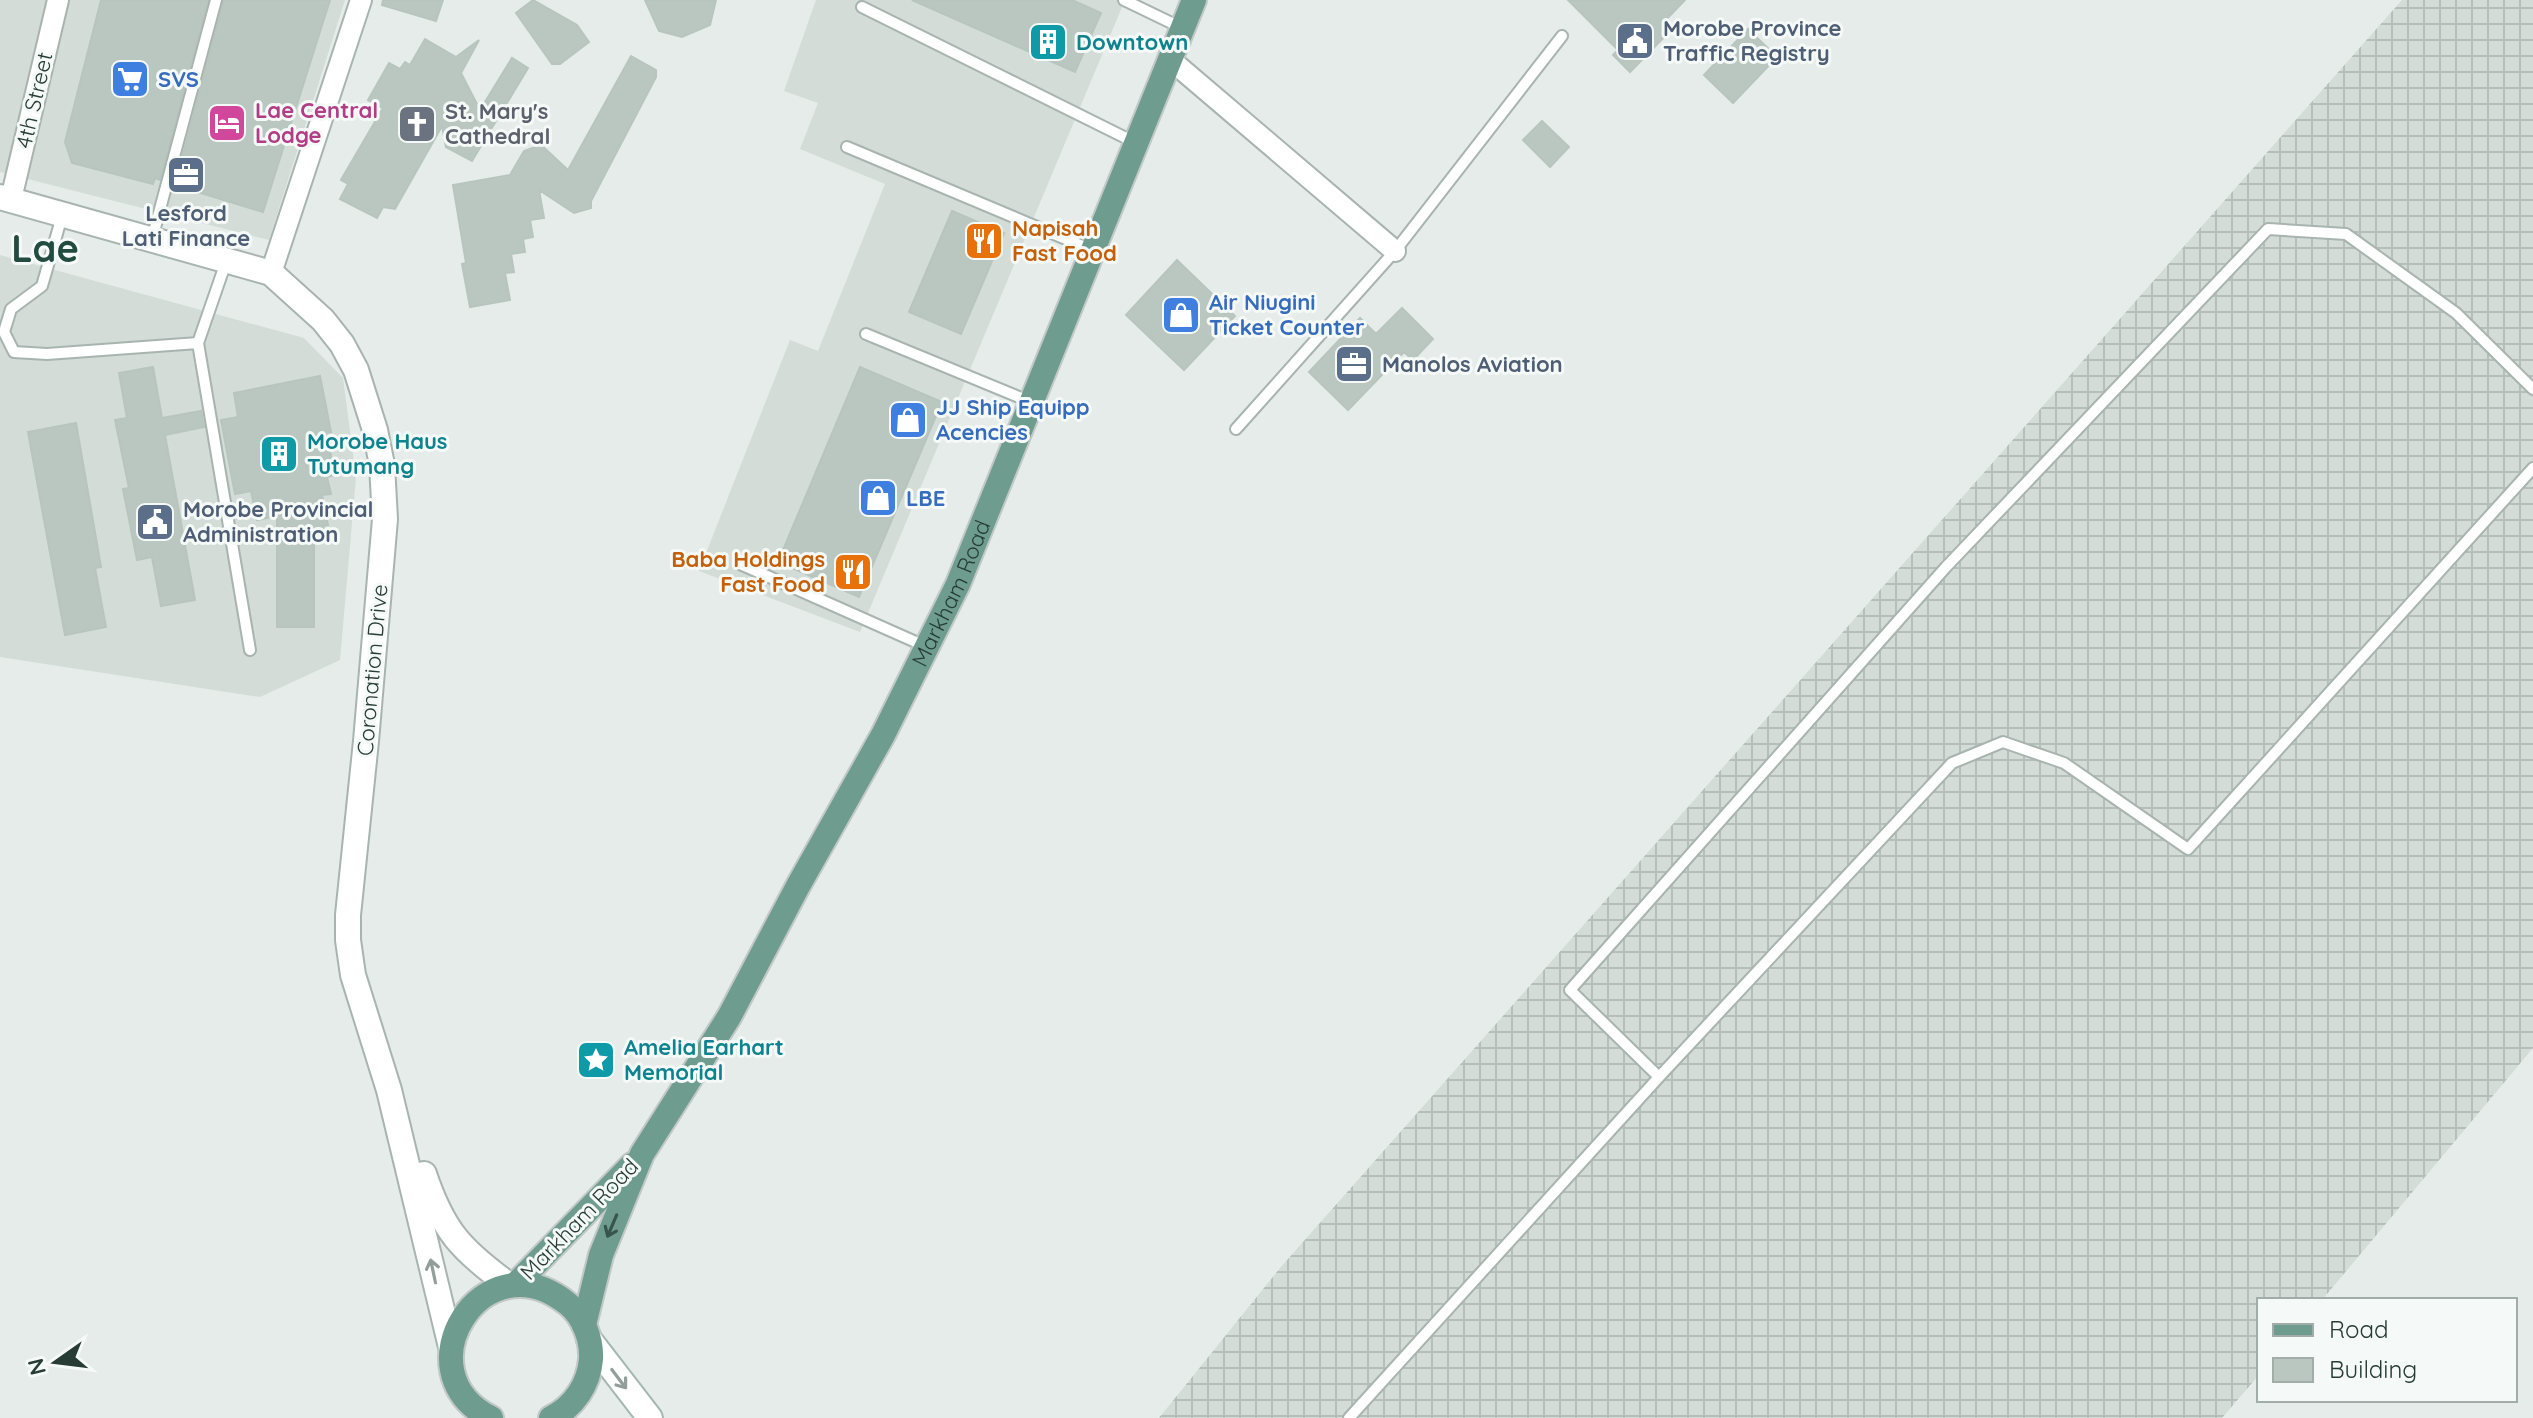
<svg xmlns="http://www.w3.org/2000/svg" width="2533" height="1418" font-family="Quicksand,sans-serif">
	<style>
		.built { fill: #d3dcd7 }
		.industrial { fill: url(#industrial-grid) }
		.building { fill: #bac7c1; stroke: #b8c5bf; stroke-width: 2 }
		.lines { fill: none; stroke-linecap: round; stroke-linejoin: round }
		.service-casing { stroke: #a8b4af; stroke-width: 14 }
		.minor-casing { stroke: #a8b4af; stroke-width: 24 }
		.tertiary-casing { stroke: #a8b4af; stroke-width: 28 }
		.secondary-casing { stroke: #a4b7b0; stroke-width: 28 }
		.primary-casing { stroke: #c2c8c6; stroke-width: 28 }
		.service { stroke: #fff; stroke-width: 10 }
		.minor { stroke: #fff; stroke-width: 20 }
		.tertiary { stroke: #fff; stroke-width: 24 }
		.secondary { stroke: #fff; stroke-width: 24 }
		.primary { stroke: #6e9d8f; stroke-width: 24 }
		.oneway { stroke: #38544c }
		.oneway2 { stroke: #929e9a }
		.labels { text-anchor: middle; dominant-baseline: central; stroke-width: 6; stroke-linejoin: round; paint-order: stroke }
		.service-label { font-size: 22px; font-weight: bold; fill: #4e5e75; stroke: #f5f9f7; text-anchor: start }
		.culture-label { font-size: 22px; font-weight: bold; fill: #0d838f; stroke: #f5f9f7; text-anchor: start }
		.shop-label { font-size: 22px; font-weight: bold; fill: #366cbe; stroke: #f5f9f7; text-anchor: start }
		.street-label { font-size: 22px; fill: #263c35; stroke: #f5f9f7 }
		.hotel-label { font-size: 22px; font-weight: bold; fill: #b23c85; stroke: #f5f9f7; text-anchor: start }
		.worship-label { font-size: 22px; font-weight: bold; fill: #5b616d; stroke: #f5f9f7; text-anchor: start }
		.food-label { font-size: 22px; font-weight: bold; fill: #c56008; stroke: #f5f9f7; text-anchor: start }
		.town-label { font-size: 38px; font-weight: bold; fill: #234c41; stroke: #f5f9f7 }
	</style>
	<defs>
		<pattern id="industrial-grid" width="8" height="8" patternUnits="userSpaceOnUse" patternTransform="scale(2)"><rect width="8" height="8" fill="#d3dcd7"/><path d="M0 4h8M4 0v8" fill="none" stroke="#b5beb9"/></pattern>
	</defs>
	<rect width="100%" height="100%" fill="#e5ece9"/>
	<path class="built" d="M0,0H345L269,240L0,172Z
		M816,0H1125L860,632L699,571L790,340L818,351L885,184L800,149L818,103L784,91Z
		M0,255L304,338L343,378L356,477L340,660L260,697L0,657Z"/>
	<path class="industrial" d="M2402,0H2533V1048L2322,1300H2259V1375L2222,1418H1159L1280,1268Z"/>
	<path class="building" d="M101,0H208L160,180L155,178L153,184L72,163L65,142Z
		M224,0H330L263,212L175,185Z
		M383,0H443L436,21L382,5Z
		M533,0L577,25L589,42L560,64H552L516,13Z
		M645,0H716L710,25L682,37L659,31Z
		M912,0H1072L1101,13L1075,72Z
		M1568,0H1685L1661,25L1669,32L1630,72L1613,55L1618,50Z
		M1748,29L1777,57L1733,103L1704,75Z
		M425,39L456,57L479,40L461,73L480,110L512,58L528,68L472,161L446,147L442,126L395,209L383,207L377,218L340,199L348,184L341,180L383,108L368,100L389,63L400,69L405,62L410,65Z
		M631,56L656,70V77L591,201V208L574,213L539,190L544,218L530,220L533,237L523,239L525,252L511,254L514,272L505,273L510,300L470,307L462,264L466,263L453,185L510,175L524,151L541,145L568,170Z
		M1542,121L1569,147L1550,167L1523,140Z
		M952,211L1004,233L961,334L909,312Z
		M1177,260L1235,316L1184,370L1126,315Z
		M1402,308L1433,339L1413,360L1404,352L1348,410L1309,372L1360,318L1376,334Z
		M153,367L162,418L201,411L204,427L165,435L195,600L161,606L152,557L137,560L123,489L129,488L115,420L127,418L119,373Z
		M860,367L942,402L859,597L778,562Z
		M320,376L331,432L326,433L335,475L327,477L331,494L322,495L328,525L323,526L324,533L314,535V627H277V516L257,520L251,491L235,494L221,420L238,417L234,393Z
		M76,423L101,567L95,568L106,627L65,635L28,432Z"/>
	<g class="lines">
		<defs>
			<path id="service" d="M1124,0L1182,28
				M862,7L1136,143
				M847,147L1092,250
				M62,216L42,286L11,309L4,332L14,352L47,354L198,343L226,262
				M152,239L216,0
				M866,334L1031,402
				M198,343L250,650
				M1236,429L1395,251L1562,36
				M740,564L927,647
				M1659,1077L1570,990L1946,567L2268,229L2346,234L2456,313L2533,389
				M1349,1418L1659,1077L1952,763L2003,742L2064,763L2188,849L2533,468"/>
			<path id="minor" d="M1172,61L1395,251
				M11,199L58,0
				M271,273L361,0"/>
			<path id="tertiary" d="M0,197L271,273L323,320L342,344L356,370L375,430L382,465L385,519L366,741L348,915V940L353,975L389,1090L451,1347
				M424,1174C443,1231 461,1250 509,1285"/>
			<path id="secondary" d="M589,1339L650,1418"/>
			<g id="primary">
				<path d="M516,1284L632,1165"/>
				<path id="s1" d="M584,1325L601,1255L642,1154L729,1017L798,886L883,735L958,584L1194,0"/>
				<path d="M491,1418C399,1372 483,1235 568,1304C583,1316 592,1339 591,1359C589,1384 574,1407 551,1418"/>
			</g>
		</defs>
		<use href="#service" class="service-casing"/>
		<use href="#minor" class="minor-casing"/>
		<use href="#tertiary" class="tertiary-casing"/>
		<use href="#secondary" class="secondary-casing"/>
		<use href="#primary" class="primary-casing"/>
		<use href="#service" class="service"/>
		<use href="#minor" class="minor"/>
		<use href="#tertiary" class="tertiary"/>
		<use href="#secondary" class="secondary"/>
		<use href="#primary" class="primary"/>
	</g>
	<defs><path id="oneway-shaft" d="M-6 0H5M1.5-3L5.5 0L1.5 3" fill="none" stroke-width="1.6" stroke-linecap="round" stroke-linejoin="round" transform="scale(2)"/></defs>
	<use class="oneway" href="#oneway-shaft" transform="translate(612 1226) rotate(113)"/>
	<g class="oneway2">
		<use href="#oneway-shaft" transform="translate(433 1271) rotate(-102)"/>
		<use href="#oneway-shaft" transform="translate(619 1379) rotate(53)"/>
	</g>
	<defs>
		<symbol id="civic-square" viewBox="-11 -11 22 22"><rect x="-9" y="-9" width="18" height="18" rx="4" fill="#5c6f8a" stroke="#f5f9f7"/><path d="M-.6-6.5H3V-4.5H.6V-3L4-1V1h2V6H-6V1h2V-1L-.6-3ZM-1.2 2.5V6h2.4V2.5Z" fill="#fff"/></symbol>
		<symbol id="building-square" viewBox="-11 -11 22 22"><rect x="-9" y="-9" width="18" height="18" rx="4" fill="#0f9aa8" stroke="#f5f9f7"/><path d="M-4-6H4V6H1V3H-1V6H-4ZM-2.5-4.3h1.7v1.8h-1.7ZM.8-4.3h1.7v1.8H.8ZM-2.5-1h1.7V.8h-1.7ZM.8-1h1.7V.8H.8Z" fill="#fff"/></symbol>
		<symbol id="supermarket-square" viewBox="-11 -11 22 22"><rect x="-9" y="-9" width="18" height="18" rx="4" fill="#3f7fe0" stroke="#f5f9f7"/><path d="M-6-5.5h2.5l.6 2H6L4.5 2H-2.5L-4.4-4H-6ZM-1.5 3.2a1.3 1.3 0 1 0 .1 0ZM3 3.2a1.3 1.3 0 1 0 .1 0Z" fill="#fff"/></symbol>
		<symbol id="hotel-square" viewBox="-11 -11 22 22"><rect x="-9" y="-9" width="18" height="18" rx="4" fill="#d1479c" stroke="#f5f9f7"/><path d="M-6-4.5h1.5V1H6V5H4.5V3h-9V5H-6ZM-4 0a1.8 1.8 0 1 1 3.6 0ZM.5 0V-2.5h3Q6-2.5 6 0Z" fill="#fff"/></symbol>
		<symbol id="church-square" viewBox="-11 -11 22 22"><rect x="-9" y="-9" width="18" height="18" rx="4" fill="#6b7280" stroke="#f5f9f7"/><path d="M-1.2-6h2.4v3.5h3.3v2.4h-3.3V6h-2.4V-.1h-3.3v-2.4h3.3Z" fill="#fff"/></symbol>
		<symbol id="office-square" viewBox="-11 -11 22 22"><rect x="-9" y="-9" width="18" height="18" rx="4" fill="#5c6f8a" stroke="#f5f9f7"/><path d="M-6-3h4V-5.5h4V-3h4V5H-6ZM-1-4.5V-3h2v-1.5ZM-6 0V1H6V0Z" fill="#fff"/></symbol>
		<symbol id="restaurant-square" viewBox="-11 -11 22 22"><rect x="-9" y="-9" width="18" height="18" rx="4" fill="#e8710a" stroke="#f5f9f7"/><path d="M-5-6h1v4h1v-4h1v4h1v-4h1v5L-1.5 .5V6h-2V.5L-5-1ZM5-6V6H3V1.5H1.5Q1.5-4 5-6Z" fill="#fff"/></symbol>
		<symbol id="shop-square" viewBox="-11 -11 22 22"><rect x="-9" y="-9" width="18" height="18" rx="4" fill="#3f7fe0" stroke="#f5f9f7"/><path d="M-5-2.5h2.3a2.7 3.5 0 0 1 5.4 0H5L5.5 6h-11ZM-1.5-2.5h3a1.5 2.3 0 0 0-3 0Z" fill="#fff"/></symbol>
		<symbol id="sight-square" viewBox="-11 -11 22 22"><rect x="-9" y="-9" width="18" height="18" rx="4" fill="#0f9aa8" stroke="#f5f9f7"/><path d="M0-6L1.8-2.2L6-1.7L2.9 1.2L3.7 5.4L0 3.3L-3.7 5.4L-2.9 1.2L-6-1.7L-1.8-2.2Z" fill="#fff"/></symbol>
	</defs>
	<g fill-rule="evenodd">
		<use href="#civic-square" x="1613" y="19" width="44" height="44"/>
		<use href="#building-square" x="1026" y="20" width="44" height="44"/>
		<use href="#supermarket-square" x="108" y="57" width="44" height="44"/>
		<use href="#hotel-square" x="205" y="101" width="44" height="44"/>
		<use href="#church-square" x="395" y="102" width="44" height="44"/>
		<use href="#office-square" x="164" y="153" width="44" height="44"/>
		<use href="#restaurant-square" x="962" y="219" width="44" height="44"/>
		<use href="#shop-square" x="1159" y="293" width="44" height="44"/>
		<use href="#office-square" x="1332" y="342" width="44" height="44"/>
		<use href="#shop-square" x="886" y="398" width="44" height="44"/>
		<use href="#building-square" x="257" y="432" width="44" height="44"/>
		<use href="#shop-square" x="856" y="476" width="44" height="44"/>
		<use href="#civic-square" x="133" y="500" width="44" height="44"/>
		<use href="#restaurant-square" x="831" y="550" width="44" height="44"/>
		<use href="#sight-square" x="574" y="1038" width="44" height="44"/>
	</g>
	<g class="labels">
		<g class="service-label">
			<text x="1663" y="28">Morobe Province<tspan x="1663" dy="25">Traffic Registry</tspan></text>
			<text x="186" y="213" text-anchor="middle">Lesford<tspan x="186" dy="25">Lati Finance</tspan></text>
			<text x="1382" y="364">Manolos Aviation</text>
			<text x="183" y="509">Morobe Provincial<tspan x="183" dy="25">Administration</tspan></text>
		</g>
		<g class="culture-label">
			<text x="1076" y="42">Downtown</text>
			<text x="307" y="441">Morobe Haus<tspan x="307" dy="25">Tutumang</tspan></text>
			<text x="624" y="1047">Amelia Earhart<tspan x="624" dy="25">Memorial</tspan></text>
		</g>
		<g class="shop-label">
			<text x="158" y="79">SVS</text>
			<text x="1209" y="302">Air Niugini<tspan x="1209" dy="25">Ticket Counter</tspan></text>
			<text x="936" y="407">JJ Ship Equipp<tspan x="936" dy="25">Acencies</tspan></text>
			<text x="906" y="498">LBE</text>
		</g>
		<g class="street-label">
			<text transform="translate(34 100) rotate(-77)">4th Street</text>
			<text stroke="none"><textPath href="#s1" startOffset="822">Markham Road</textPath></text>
			<text transform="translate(372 670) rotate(-85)">Coronation Drive</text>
			<text transform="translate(579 1219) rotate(-46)">Markham Road</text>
		</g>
		<g class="hotel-label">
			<text x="255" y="110">Lae Central<tspan x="255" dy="25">Lodge</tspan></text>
		</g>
		<g class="worship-label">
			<text x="445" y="111">St. Mary's<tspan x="445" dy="25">Cathedral</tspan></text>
		</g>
		<g class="food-label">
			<text x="1012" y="228">Napisah<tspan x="1012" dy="25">Fast Food</tspan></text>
			<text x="825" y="559" text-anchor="end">Baba Holdings<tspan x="825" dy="25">Fast Food</tspan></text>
		</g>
		<g class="town-label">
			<text x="45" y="248">Lae</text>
		</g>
	</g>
	<rect x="2257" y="1298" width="260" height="104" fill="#f5f9f7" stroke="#a2ada9" stroke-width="2"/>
	<rect x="2273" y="1324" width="40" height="12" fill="#6e9d8f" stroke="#a2ada9" stroke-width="2"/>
	<text x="2329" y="1338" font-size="24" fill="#263c35">Road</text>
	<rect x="2273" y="1358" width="40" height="24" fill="#bac7c1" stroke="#a2ada9" stroke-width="2"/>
	<text x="2329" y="1378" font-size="24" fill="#263c35">Building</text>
	<g transform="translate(56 1362) rotate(256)" stroke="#f5f9f7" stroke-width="6" paint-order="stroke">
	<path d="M0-6L14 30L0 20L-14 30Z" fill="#263c35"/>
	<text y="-12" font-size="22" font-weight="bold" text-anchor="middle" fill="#263c35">N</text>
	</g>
</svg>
